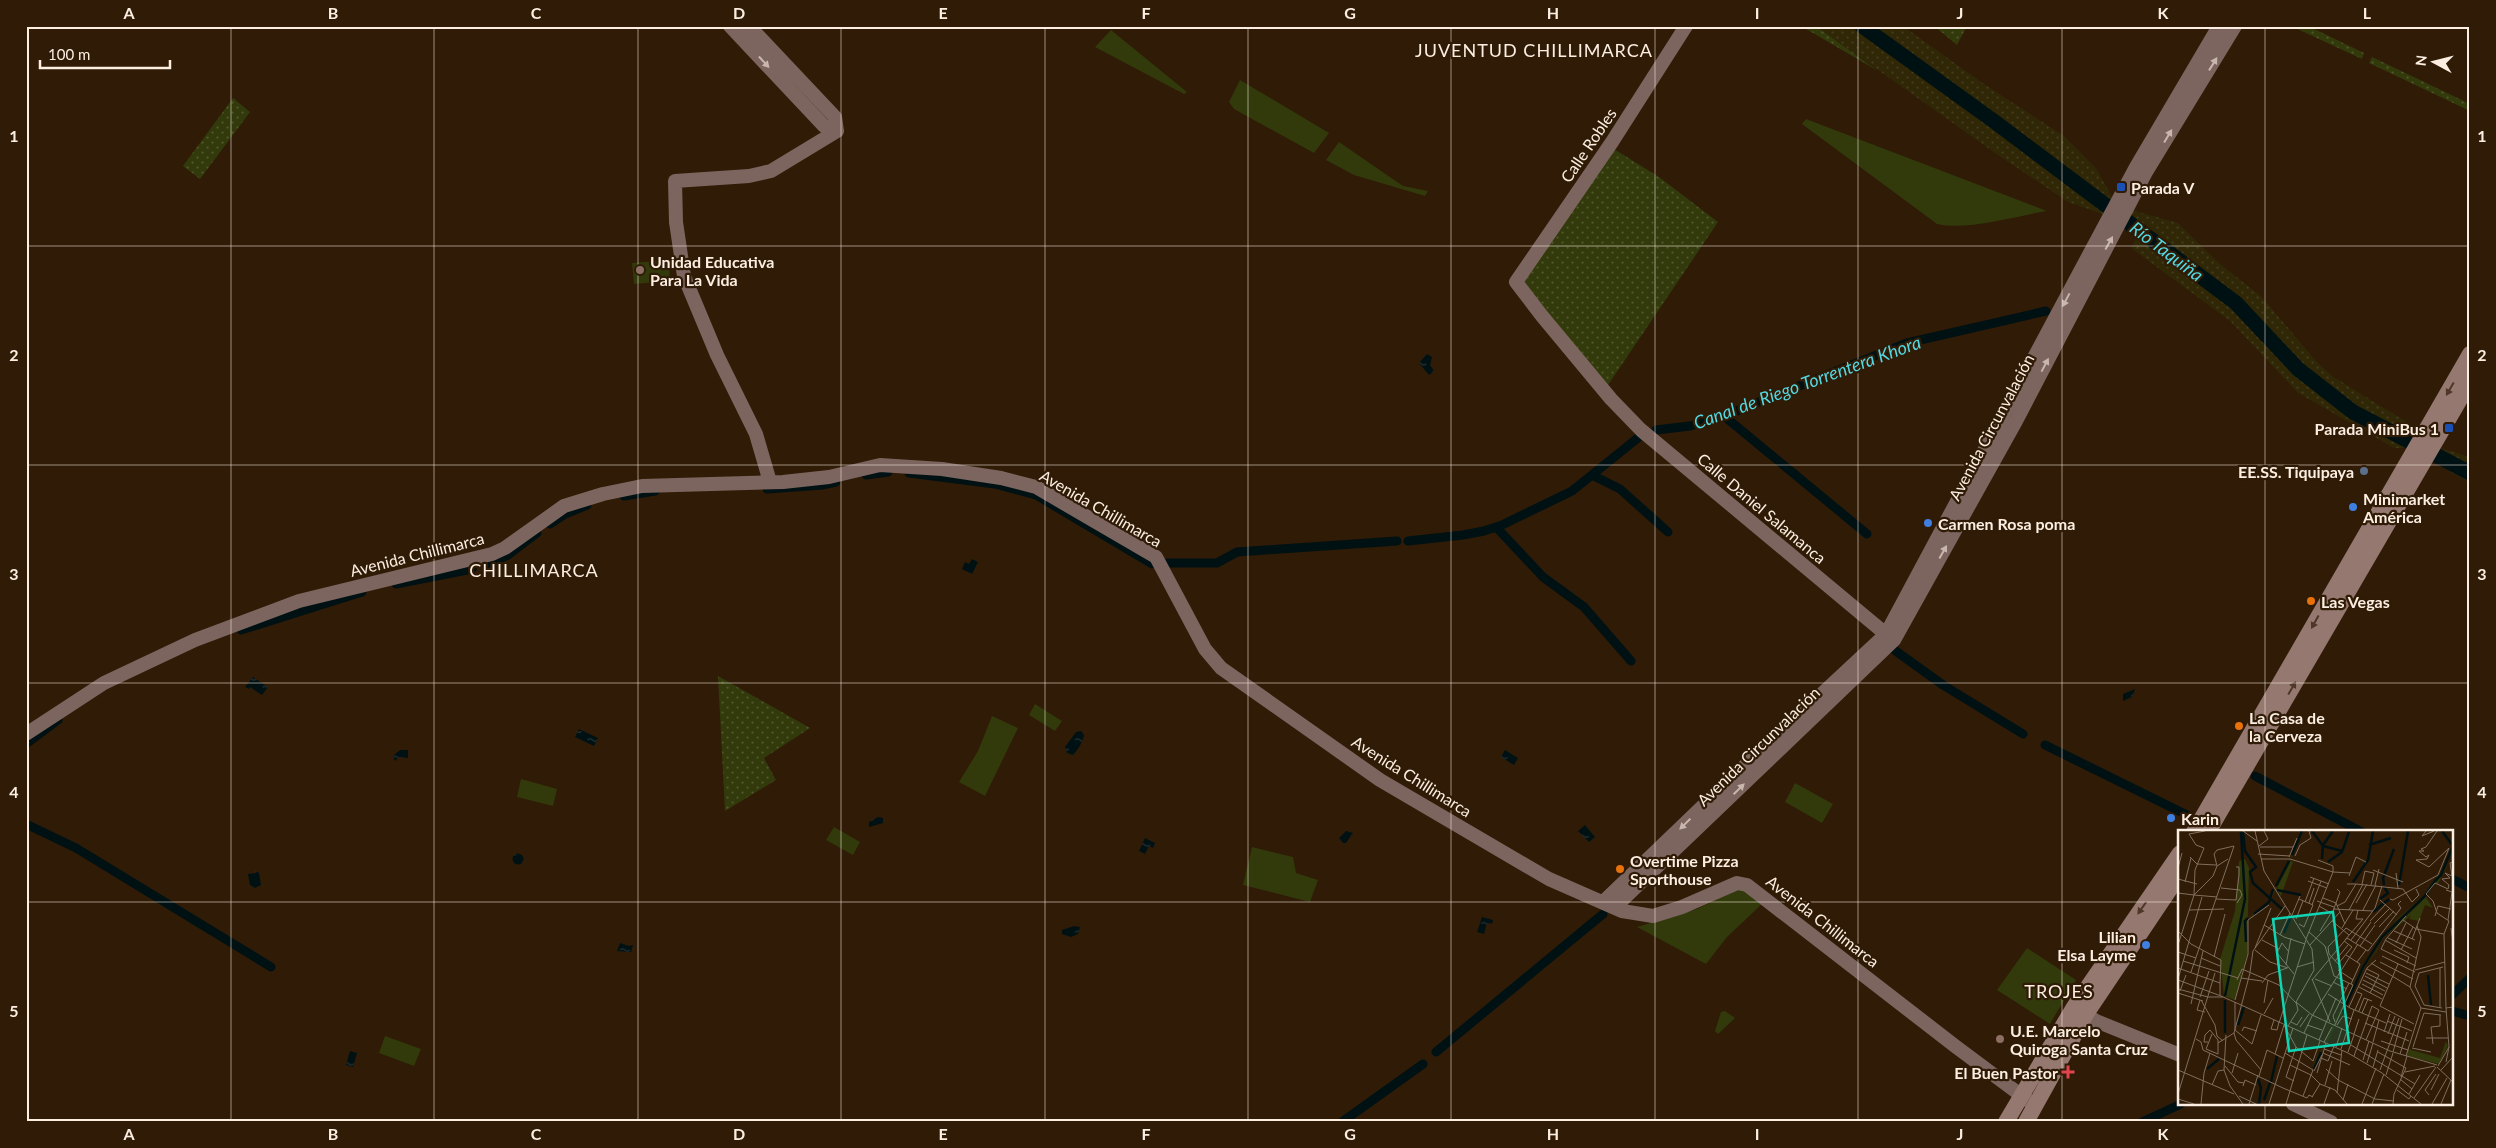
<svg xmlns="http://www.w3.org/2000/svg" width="2496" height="1148" font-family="Lato,sans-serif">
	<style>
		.grass { fill: url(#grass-dots) }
		.sand { fill: url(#sand-dots) }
		.park { fill: #323a0b }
		.water { fill: url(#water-ripples) }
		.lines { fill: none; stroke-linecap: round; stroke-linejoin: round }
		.canal { stroke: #001114; stroke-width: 9 }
		.river { stroke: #001114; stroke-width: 15 }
		.secondary { stroke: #7c655f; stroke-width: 14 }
		.primary { stroke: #957870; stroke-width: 16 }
		.oneway { fill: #c9b7ad }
		.oneway2 { fill: #4e3726 }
		.grid { fill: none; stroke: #fceee1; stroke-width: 1; stroke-opacity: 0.55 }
		.transit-dot { fill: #1a4fb4; stroke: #2f1b06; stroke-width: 2 }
		.education-dot { fill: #8d6e63; stroke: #2f1b06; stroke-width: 2 }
		.service-dot { fill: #5c6f8a; stroke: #2f1b06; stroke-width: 2 }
		.shop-dot { fill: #3f7fe0; stroke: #2f1b06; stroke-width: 2 }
		.food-dot { fill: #e8710a; stroke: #2f1b06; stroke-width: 2 }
		.health-dot { fill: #e0444e; stroke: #2f1b06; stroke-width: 2 }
		.labels { text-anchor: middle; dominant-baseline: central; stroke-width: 4.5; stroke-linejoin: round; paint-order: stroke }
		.street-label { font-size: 16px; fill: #fceee1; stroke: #2f1b06 }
		.poi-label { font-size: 16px; font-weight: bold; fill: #fceee1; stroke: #2f1b06; text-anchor: start }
		.neighbourhood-label { font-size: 18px; letter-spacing: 1px; fill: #fceee1; stroke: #2f1b06 }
		.water-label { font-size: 18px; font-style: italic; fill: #54d8e2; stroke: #2f1b06 }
		.inset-river { fill: none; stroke: #001114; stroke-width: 2.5 }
		.inset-road { fill: none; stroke: #816f5e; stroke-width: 1 }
		.view { fill: #0fd5b4; fill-opacity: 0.15; stroke: #0fd5b4; stroke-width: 2.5 }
		.inset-edge { fill: none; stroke: #fceee1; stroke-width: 2.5 }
		.neatline { fill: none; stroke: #fceee1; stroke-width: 2 }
		.grid-label { font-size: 16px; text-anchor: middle; font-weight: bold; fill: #fceee1 }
	</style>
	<defs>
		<pattern id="grass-dots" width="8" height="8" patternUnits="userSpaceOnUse" patternTransform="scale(1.25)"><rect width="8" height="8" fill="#323a0b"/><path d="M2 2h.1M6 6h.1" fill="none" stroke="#51572e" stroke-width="1.8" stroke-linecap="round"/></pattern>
		<pattern id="sand-dots" width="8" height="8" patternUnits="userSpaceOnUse" patternTransform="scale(1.25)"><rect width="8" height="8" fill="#2f2706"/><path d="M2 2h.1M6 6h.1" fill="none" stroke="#443c1e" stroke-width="1.8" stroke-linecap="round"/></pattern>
		<pattern id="water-ripples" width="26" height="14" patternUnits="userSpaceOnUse" patternTransform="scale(1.25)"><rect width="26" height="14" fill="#001114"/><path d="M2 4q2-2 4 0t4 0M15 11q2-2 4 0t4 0" fill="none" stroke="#263436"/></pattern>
	</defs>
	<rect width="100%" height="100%" fill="#2f1b06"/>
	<path class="grass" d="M1801,26H1816L1878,71Z
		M1934,26H1967L1957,45Z
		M2291,26H2308L2364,53L2362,59Z
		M2372,57L2470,104V111L2369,63Z
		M233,98L250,112L200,179L183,166Z
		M1614,149L1659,177L1718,222L1608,385L1523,284Z
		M718,676L810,728L764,758L776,780L725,811Z"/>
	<path class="sand" d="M1816,26H1903L1984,84L2064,136L2096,168L2112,197L2139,212L2178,223L2220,264L2262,297L2315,360L2332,376L2418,429L2437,447L2470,457V483L2409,448H2394L2298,393L2230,321L2131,248L2136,238L2130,229L2102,214L2068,202L1995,153Z"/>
	<path class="park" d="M1111,30L1187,92L1184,94L1095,47Z
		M1240,80L1329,133L1314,153L1234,109L1229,102Z
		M1806,119L2047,211C2017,216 1965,231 1937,224L1802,124Z
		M1339,142L1403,186L1428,191L1425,196L1354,175L1326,160Z
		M669,260L670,281L634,284L632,263Z
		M1035,704L1062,721L1055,731L1029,715Z
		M992,716L1018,728L985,796L959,782L978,751Z
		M521,779L557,789L553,806L517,797Z
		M1795,783L1833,804L1822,823L1785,802Z
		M834,827L860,842L853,855L826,840Z
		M1252,847L1293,857L1296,873L1318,880L1310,902L1243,885Z
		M1738,889L1747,891L1762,904L1727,937L1706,964L1637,927L1697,909Z
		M2027,948L2076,980L2050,1024L1997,990Z
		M1725,1011L1735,1018L1718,1034L1715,1031L1721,1012Z
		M385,1036L421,1049L414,1066L379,1053Z"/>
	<path class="water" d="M1427,354L1432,357L1430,365L1434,371L1429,375L1419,363Z
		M972,559L978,562L972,574L962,569L965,562L969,564Z
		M253,677L268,687L262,695L250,687L249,689L245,687Z
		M2135,689L2132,697L2123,701V694Z
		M579,729L598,738L594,746L575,737Z
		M1081,731L1084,735C1083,741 1078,750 1073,755L1067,753L1065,747L1076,732Z
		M400,750H408V758L399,757L395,761L393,756Z
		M1505,750L1518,758L1514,765L1501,757Z
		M878,817L883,818V823L869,827V822Z
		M1585,825L1595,837L1589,842L1578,831Z
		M1346,831L1353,833L1346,843H1343L1339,838Z
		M1145,838L1155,843L1153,848L1149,846L1145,854L1139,851Z
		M512.5 859a5.5 5.5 0 1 1 11 0a5.5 5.5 0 1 1-11 0Z
		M255,871L259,873L261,885L255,888L250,885L248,874L255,873Z
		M1482,917L1493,920L1492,924L1487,923L1484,934L1477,932Z
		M1074,926L1080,927L1078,934L1071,937L1062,934V930Z
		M620,943L629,946L633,945L631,952L617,951Z
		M350,1051L357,1053L353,1067L346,1065Z"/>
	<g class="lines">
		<path class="canal" d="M2130,229L2133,224
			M1724,416L1867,534
			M1656,430L1690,426L1724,416L1907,343L2046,311
			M909,473L995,484L1036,495L1152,564
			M866,475L888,472
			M1592,475L1620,489L1668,532
			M767,489L822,485L836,482
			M624,496L655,491
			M550,524L565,514L587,505
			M1496,527L1543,577L1584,607L1631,661
			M1408,541L1463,535L1484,531L1502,525L1572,491L1639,437
			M1167,563H1217L1237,552L1397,541
			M487,564L508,555L537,533
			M396,584L472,569
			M241,630L362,592
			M1893,649L1943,685L2023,734
			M26,744L58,720
			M2045,745L2189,816
			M2255,776L2362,832
			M26,824L76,848L271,967
			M2452,879L2470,888
			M2452,995L2470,978
			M2452,1011L2470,1016
			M1436,1052L1603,914
			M1342,1122L1423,1064
			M2142,1122L2181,1104"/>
		<path class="river" d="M1862,26L1995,122L2236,303L2298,369L2353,412L2470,473"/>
		<path class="secondary" d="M730,26L824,126L837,131
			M749,26L835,117L837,131
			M1686,26L1612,142L1516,282L1542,316L1611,399L1641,430L1893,640
			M770,482L756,434L717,355L684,276L676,222L675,181L749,176L771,171L837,131
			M26,734L104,683L195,640L299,601L492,554L505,548L564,506L603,494L642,486L783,482L829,477L880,465L942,469L1001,478L1036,487L1156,557L1205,649L1221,668L1380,780L1549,879L1622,911L1653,916L1682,907L1737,883L1747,885L1955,1046L2030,1102
			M1603,902L1752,759L1886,634L2136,167L2219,26
			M1615,907L1894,640L2016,421L2146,172L2235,26
			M2078,1010L2096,1021L2180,1055
			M2293,1104L2331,1122"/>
		<path class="primary" d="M2194,832L2470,354
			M2208,832L2470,382
			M2006,1122L2074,1007L2180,853
			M2026,1122L2086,1014L2180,874"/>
	</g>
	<defs><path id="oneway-solid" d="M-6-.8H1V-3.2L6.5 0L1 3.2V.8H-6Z" transform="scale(1.25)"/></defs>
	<g class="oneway">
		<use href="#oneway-solid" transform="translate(764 62) rotate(47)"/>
		<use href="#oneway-solid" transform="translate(2213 64) rotate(-58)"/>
		<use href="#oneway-solid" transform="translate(2168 136) rotate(-59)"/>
		<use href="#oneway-solid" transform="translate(2109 243) rotate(-61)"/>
		<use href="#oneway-solid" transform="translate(2066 300) rotate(118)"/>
		<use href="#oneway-solid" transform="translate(2045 365) rotate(-62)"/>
		<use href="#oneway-solid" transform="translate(1943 552) rotate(-61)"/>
		<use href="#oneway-solid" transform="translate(1739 789) rotate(-44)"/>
		<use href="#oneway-solid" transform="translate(1685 824) rotate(136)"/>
	</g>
	<g class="oneway2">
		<use href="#oneway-solid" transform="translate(2450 389) rotate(120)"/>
		<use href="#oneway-solid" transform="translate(2315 622) rotate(119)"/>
		<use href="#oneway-solid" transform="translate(2292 688) rotate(-60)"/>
		<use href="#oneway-solid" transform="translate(2142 908) rotate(125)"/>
	</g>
	<path class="grid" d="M231,26V1122M434,26V1122M638,26V1122M841,26V1122M1045,26V1122M1248,26V1122M1451,26V1122M1655,26V1122M1858,26V1122M2062,26V1122M2265,26V832M26,246H2470M26,465H2470M26,683H2470M26,902H2180M2452,902H2470M2265,1104V1122"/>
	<g class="transit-dot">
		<rect x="2116" y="182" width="10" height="10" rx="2.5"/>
		<rect x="2444" y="423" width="10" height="10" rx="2.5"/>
	</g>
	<g class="education-dot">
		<circle cx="640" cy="270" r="5"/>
		<circle cx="2000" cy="1039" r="5"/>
	</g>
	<circle class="service-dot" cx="2364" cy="471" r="5"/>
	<g class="shop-dot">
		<circle cx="2353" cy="507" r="5"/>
		<circle cx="1928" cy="523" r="5"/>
		<circle cx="2171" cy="818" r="5"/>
		<circle cx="2146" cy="945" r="5"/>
	</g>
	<g class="food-dot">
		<circle cx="2311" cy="601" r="5"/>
		<circle cx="2239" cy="726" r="5"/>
		<circle cx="1620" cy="869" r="5"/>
	</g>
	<path class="health-dot" d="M2065.5 1064.5h5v5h5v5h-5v5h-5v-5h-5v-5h5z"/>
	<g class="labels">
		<g class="street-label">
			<text transform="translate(1588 145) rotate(-56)">Calle Robles</text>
			<text transform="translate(1991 427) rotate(-62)">Avenida Circunvalación</text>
			<text transform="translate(1101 508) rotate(30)">Avenida Chillimarca</text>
			<text transform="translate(1762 508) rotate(40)">Calle Daniel Salamanca</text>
			<text transform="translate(417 554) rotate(-14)">Avenida Chillimarca</text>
			<text transform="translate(1758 746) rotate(-44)">Avenida Circunvalación</text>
			<text transform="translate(1412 776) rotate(32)">Avenida Chillimarca</text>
			<text transform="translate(1823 921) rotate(38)">Avenida Chillimarca</text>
		</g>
		<g class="poi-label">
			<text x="2131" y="187">Parada V</text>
			<text x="650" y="261">Unidad Educativa<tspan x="650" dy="18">Para La Vida</tspan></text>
			<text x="2439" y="428" text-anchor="end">Parada MiniBus 1</text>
			<text x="2354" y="471" text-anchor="end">EE.SS. Tiquipaya</text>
			<text x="2363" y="498">Minimarket<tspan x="2363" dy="18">América</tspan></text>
			<text x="1938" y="523">Carmen Rosa poma</text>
			<text x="2321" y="601">Las Vegas</text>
			<text x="2249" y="717">La Casa de<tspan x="2249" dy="18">la Cerveza</tspan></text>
			<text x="2181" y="818">Karin</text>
			<text x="1630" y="860">Overtime Pizza<tspan x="1630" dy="18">Sporthouse</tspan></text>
			<text x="2136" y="936" text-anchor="end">Lilian<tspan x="2136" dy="18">Elsa Layme</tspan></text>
			<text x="2010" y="1030">U.E. Marcelo<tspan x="2010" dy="18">Quiroga Santa Cruz</tspan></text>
			<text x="2058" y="1072" text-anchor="end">El Buen Pastor</text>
		</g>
		<g class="neighbourhood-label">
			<text x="1534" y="50">JUVENTUD CHILLIMARCA</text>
			<text x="534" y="570">CHILLIMARCA</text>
			<text x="2059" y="991">TROJES</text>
		</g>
		<g class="water-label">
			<text transform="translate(2167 251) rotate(37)">Río Taquiña</text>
			<text transform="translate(1807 382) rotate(-20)">Canal de Riego Torrentera Khora</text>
		</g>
	</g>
	<g transform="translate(2178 830)">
		<rect width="275" height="275" fill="#2f1b06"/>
		<path d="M113,31L115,32L103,66L97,58ZM269,36L260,54L257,53L247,66L255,78L247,75L241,91L231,89L233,85L215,101L225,86L243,72L250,59Z" fill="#323a0b"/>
		<path d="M125,1L111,35L92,72L74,86L68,89L91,71ZM275,14L264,45L243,72L204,110L199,122L188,135L133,246L136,232L185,134L220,87L244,67L267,35Z" fill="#2f2706"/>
		<path d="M67,29L71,38L69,124L57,170L46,166L42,129L57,81L61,31ZM268,211L270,216L261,234L229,226L230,219L262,228Z" fill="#323a0b"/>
		<path class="inset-river" d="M134,1L145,16M264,1L275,16M65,2L67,21L78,37L72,42L75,53L104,79M191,15L213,8M145,16L164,21M114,25L124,1M144,29L145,15L155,1M150,32L164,22L171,2M257,51L263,45L275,16M175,52L190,30L195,1M206,55L205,48L216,19M221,55L230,1M98,56L111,31M99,60L123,65M202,69L210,63L206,57M195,82L211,69M76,84L91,72L95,59M106,103L113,86M68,112L67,91L70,88M250,145L253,175M47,166L67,69L63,2M47,170V203M165,182L185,137L204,107L246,67L257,51M60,195L66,177M29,239L41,229M136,239L143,222M80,249L83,258L81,274M93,252L99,226M86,270L92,253"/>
		<path class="inset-road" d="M65,1L79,11M77,1L86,41L134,119L136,140L118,172M248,1L244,6L256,1M81,16L90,9L86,1M82,17H115M80,24L112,26M117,26L122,15L133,8L131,1M12,27L19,34L38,35M111,27L119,8M83,29H112L155,42V36L140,30M0,38L4,23M195,40L225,52M218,43L220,58M171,46L178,27L188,32M132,47L151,54M0,49L19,54M130,51L149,58M7,52L13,28M178,54L225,59L234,72L241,65L238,59M184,54L187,41L191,42L196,43L193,55M197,55L201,39M43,58L62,60L64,65L59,73M268,60L274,62L270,90M0,63L16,65M16,65L35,46L39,36L50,29M16,65L39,67M145,68L158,73L167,94M38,69L58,70L61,45V37H58M121,69L135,75M212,69L215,70L260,45L271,18L251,37L238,30L249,29L251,25L248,27L241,21H246L243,19L248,17L259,1M202,70L219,85M139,71L156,77M127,72L136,48M131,73L136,58M178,73L189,54M134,75L143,51M141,76L155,84M159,76L167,72L178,54H169M155,79L195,81M11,80L46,79M171,80L185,54M180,80L178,89H185M185,80L198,55M154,84L162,62L159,59M114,85L122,66M228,86L208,109L203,119L238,136M257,86L260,76L273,79M118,89L125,71M225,90L238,99L266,104M154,91L171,105M192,91L208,74M121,94L126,97L135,75M196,94L212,78M86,95L106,107L127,114M201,97L216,81M164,98L175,80M273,98L275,113M0,101L13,114L43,130L42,153M142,101L153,83M216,101L237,110M131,102L147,116L156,146L175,155L157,195M102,105L112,83M169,108L190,121L223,78L220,74L223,71M210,108L234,119M128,109L155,42L172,43M234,109L242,88M84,110L101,119M167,110L185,89M173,110L197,78L204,56M207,110L238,128M178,113L193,92M218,113L228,93M0,115L16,65L17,40L26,18L18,15L11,4L27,1M132,115L162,82M182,116L197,95M77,118L93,78M77,120L92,132L110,138M216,120L231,127L229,133M223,120L235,97M0,122L18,128M111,122L104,113L99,123L116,144M168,125L182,134L173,154M204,126L237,142M36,127L47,84M23,128L42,136M5,131L60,148M157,131L170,115M179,132L188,120M202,132L235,149M193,133L232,157L243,178M160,134L174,117L166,111M220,134L202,176L236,194M108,135L113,108M119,137L136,132M163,137L151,124L150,117L168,98L194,114M0,138L42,153V165M262,138V177M189,139L201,145L192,163M160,140L175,150M237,140L267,132M13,142L56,16L39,20L36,24L39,36M72,142L75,121L107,76M188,143L211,154M187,146L209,158M63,148L84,151M0,149L24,67M134,149L152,192M137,149L154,156M0,150L43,166L170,223L204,243L243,274M59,150L64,139L101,155L118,173M134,150L169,108M185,150L207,161M155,152L169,159M84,153L90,145L109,138M184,154L205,165M181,157L204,169M232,157L243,107L239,96M0,159L30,167H45M2,161L8,145M0,163L25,171M150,164L172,178L208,193M22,167L31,141M22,170L19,180L27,182M23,170L37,195L39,206L45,211M57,170L70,124V90L91,75M57,172V200L74,214L83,185M86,173L90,150M13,174L25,121M171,177L189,138L198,130M243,178L268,182M264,178L246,175L237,156L241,143L265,137M268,178L266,104L271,91L259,83L255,71L248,64L257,53L270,59L271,55L264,49L272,48L267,43L274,46L272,33L275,32M177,180L184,164L179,162M181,181L186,168L194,171M184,183L190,169M86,184L95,168M96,190L93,199L99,200L101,192M209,191L234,201M113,192L119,195L124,187M157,192L155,186L171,153M101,193L128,110M187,193L231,211M106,195L118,217L135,231L142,211M129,195L144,200M159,195L165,186L174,189M110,196L120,180L118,172L134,185L212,221L259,235M122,197L131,184M64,201L66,197L79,201M206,202L212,184M56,203L58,210L83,240M126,203L134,186L180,114M176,204L181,189M210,204L217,186M48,205L46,240L52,256L65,274M248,208H270M18,209L23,212L25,220L105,258L129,268L131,265L135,267M141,210L158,168M203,211L230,220M30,212H26L27,205L32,200L40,210V224L28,219L34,204M146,212L154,197M195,212L201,190M40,213L56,203L72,143M255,214L253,197L262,196V185M173,215L237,254M158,217L164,198M235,217L246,183L263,185M234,218L253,222M146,219L163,225M163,219L176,180M170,222L176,205M200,222L228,238L216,264L215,274M215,222L224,189M107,223L135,240L125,266M145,223L172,235M97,224L106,195M222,224L229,202M176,226L194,176L201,180L188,210M228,226L243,178M143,228L150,231L156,216M185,230L191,211M268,232L271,217M189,233L195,213M112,235L133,245L142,254M47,236L60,252L66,253M260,236L271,217L268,178L275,177M195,237L200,220M259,237L275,252M148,239L160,250L197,269L216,271M0,240L56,264M202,240L221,188M263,240L275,227M136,241L144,225M227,242L257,236M54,243L60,223M139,243L148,213M208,245L215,223M81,246L89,220L105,228M223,247L229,226M222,249L234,259M116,251L108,247L118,217M142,254L157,260L169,274M34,255L40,241L46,240M147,255L154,231M65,256L67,250L78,255M219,260L231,269L233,266M253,260L261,244M159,263L164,220M0,264L37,143M231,264L242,245M251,265L247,260L258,244M61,266L78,274M134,267L142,254M236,268L258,237M0,269L16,274M165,270L170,254M23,274L26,243L32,223M71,274L80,245M91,274L115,198M108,274L129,205M146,274L152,257M184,274L198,238M194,274L206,244M254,274L269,248M263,274L273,250"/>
		<path class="view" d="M155,82L171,213L111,221L95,89Z"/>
		<rect width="275" height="275" class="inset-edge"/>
	</g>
	<rect width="2496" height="1148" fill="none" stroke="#2f1b06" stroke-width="55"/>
	<g transform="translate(2434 62) rotate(277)" stroke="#2f1b06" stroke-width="4" paint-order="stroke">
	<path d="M0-4L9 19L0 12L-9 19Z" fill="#fceee1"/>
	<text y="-8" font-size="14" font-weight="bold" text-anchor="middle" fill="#fceee1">N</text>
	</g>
	<path d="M40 60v8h130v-8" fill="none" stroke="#fceee1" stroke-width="2.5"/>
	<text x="48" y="60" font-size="15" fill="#fceee1" stroke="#2f1b06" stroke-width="4" paint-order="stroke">100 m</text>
	<rect x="28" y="28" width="2440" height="1092" class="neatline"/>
	<g class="grid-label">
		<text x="129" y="19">A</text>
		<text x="333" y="19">B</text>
		<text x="536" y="19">C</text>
		<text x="739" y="19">D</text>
		<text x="943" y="19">E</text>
		<text x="1146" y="19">F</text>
		<text x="1350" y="19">G</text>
		<text x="1553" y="19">H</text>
		<text x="1757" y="19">I</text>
		<text x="1960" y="19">J</text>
		<text x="2163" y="19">K</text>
		<text x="2367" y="19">L</text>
		<text x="14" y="142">1</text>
		<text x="2482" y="142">1</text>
		<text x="14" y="361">2</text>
		<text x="2482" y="361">2</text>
		<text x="14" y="580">3</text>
		<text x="2482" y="580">3</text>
		<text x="14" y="798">4</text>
		<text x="2482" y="798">4</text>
		<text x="14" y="1017">5</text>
		<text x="2482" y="1017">5</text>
		<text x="129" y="1140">A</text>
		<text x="333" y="1140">B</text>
		<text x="536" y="1140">C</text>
		<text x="739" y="1140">D</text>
		<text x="943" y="1140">E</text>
		<text x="1146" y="1140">F</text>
		<text x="1350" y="1140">G</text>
		<text x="1553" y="1140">H</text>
		<text x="1757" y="1140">I</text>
		<text x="1960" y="1140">J</text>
		<text x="2163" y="1140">K</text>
		<text x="2367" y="1140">L</text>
	</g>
</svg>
